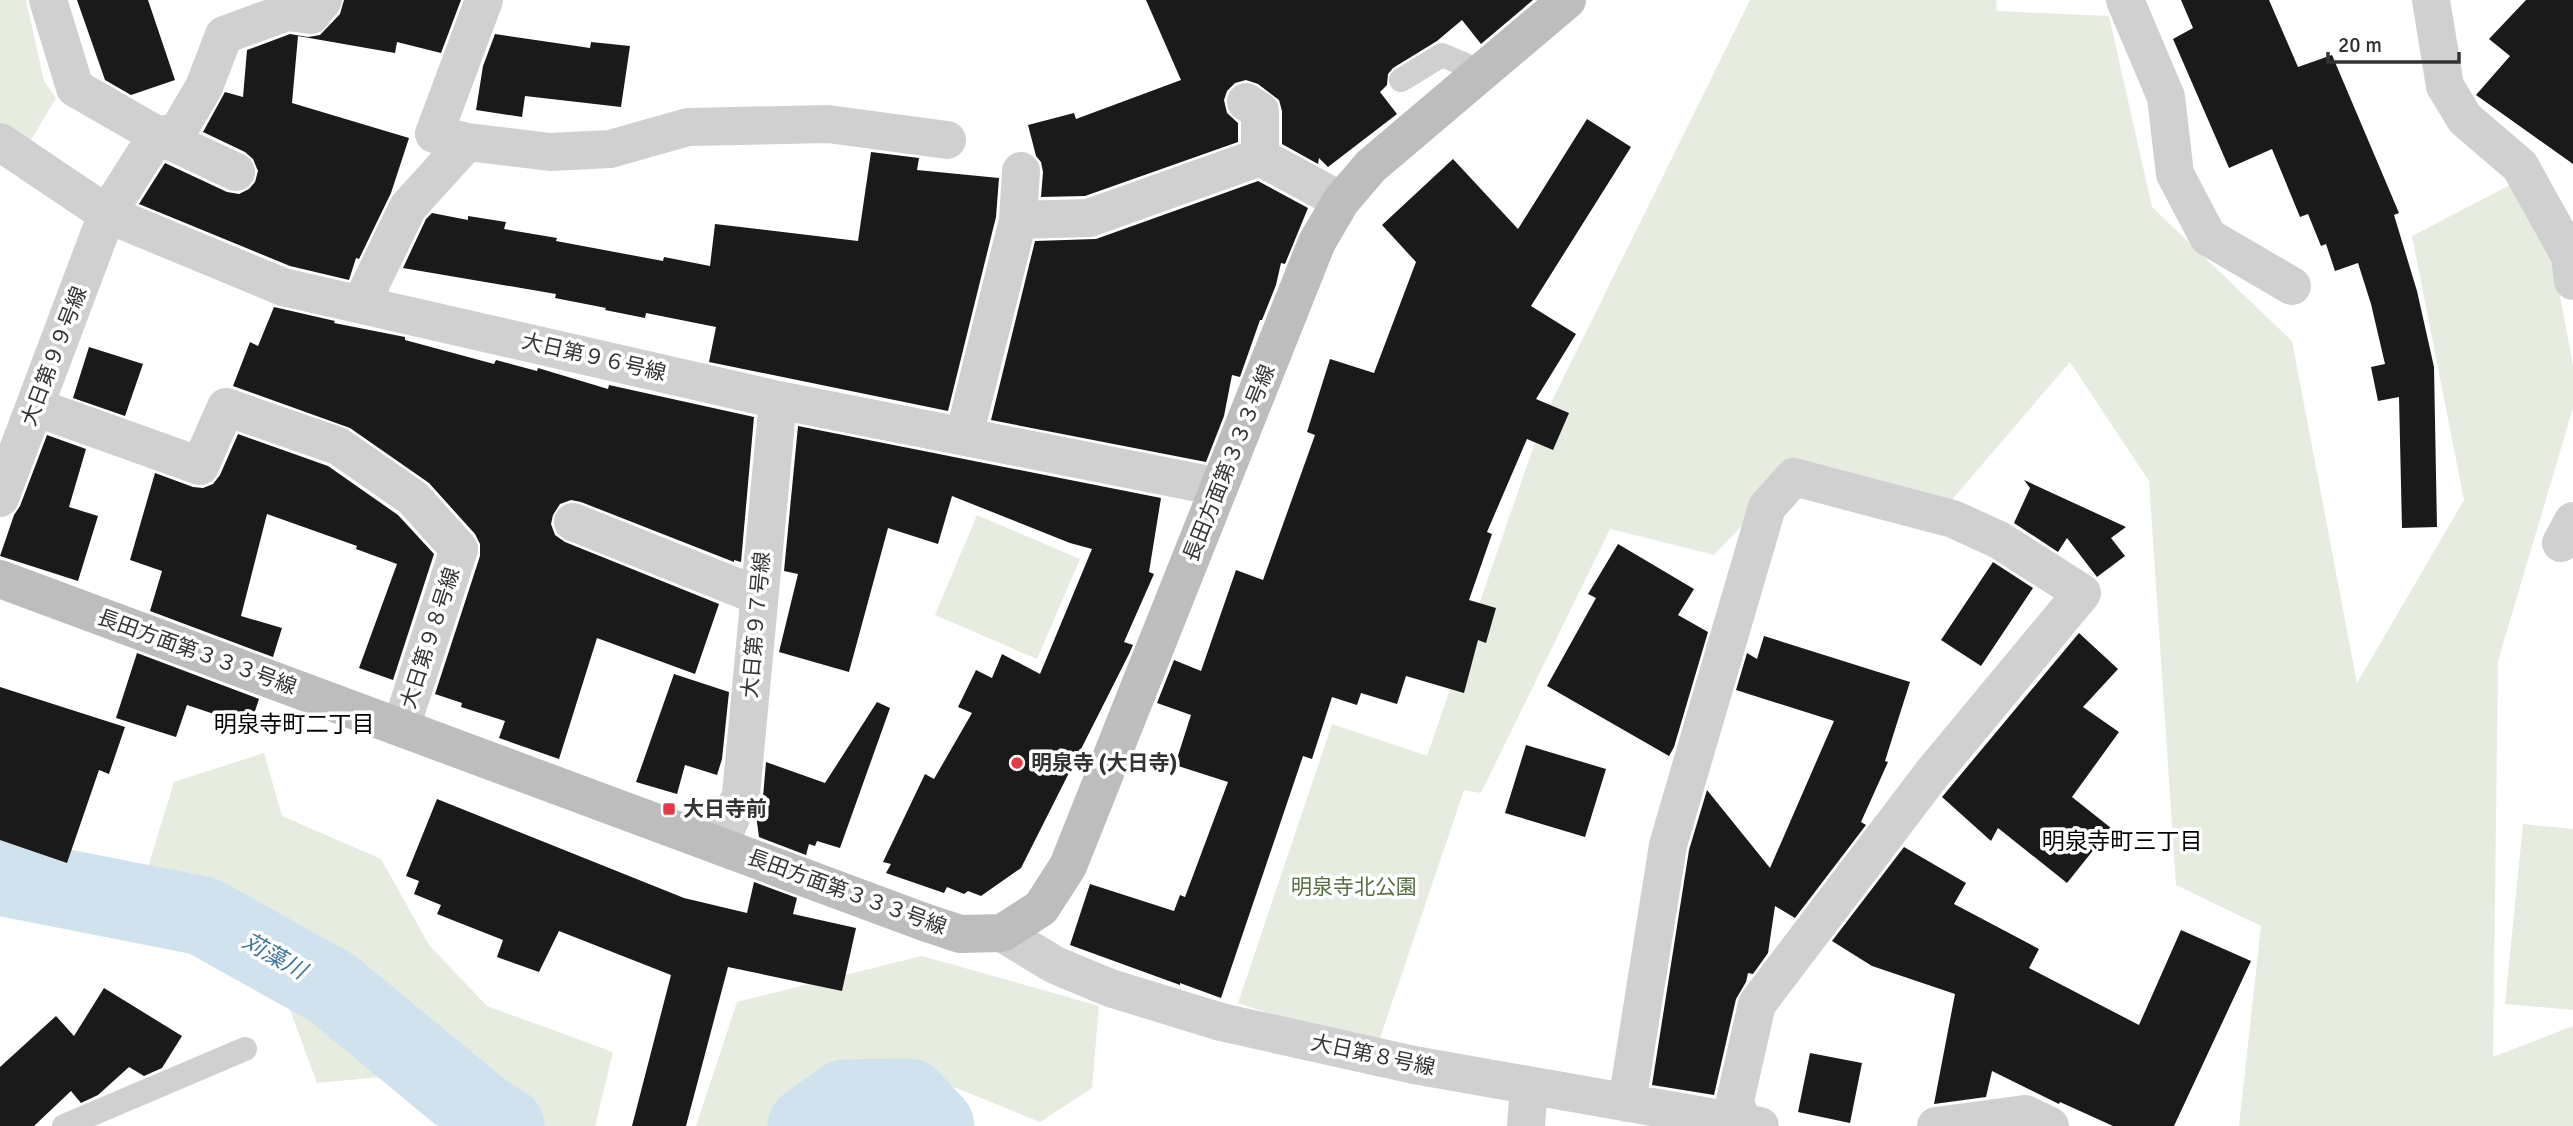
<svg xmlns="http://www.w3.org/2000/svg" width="2573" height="1126" font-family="Signika,'Noto Sans JP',sans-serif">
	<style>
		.green { fill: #e6ecdf }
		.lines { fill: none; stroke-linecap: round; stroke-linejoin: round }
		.river { stroke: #cfe2ee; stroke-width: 79 }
		.building { fill: #1a1a1a }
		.lane { stroke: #d0d0d0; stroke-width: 24 }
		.street { stroke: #d0d0d0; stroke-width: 38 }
		.secondary { stroke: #bdbdbd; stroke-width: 38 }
		.poi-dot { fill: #e63946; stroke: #fff; stroke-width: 2.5 }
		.labels { text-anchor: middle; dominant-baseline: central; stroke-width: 7; stroke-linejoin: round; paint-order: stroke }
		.street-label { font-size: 21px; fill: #333; stroke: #fff }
		.poi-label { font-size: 21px; font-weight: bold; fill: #333; stroke: #fff; text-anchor: start }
		.park-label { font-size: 21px; fill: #56703f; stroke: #fff }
		.neighbourhood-label { font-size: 23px; fill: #000; stroke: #fff }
		.water-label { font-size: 23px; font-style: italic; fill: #3f7597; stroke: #fff }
	</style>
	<rect width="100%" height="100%" fill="#fff"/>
	<path class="green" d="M0,0H26L44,81L56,98L28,145L0,127Z
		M1750,0H1996L1997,11L2109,16L2152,207L2292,341L2357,683L2464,500L2412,236L2537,171L2573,366V408L2498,661L2493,1057L2573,1026V1126H2239L2261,926L2176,885L2149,481L2070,362L1944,509L1796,469L1714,555L1610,529L1481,793L1464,790L1376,1050L1238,1003L1332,724L1427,756L1543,419Z
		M977,515L1080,559L1037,659L935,615Z
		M264,753L282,816L381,859L429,945L487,1006L613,1052L595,1126H441L423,1073L317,1083L265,942L203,901L142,887L174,782Z
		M2523,824L2573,829V1010L2505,1004Z
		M922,956L1099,1006L1092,1088L1040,1122L924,1075L799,1117L792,1126H696L737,1002Z"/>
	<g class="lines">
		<path class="river" d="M0,876L203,916L332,988L486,1115L505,1126
			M807,1126L845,1099L909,1098L935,1126"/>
	</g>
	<path class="building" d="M77,0H148L175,80L131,95L105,80Z
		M344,0H461L441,53L397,42L395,53L298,36L292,103L409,138L391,193L359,259L356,258L349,280L290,266L139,204L165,163L227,192L239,194L249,189L255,182L258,171L253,159L245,152L203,132L225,92L243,97L247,50L290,34L308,37L320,35L340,14Z
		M1146,0H1533L1481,44L1462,20L1437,41L1393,68L1388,74L1387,85L1380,92L1397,114L1328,167L1319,158L1318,164L1282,144V111L1279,100L1258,84L1246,80L1235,83L1227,91L1224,100L1227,113L1238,123V142L1085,196L1041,197L1043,172L1041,162L1036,156L1028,125L1074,113L1076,119L1181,80Z
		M2181,0H2269L2298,67L2332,55L2399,213L2394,215L2417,291L2434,367L2437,527L2402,528L2399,397L2378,401L2371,367L2385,364L2371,304L2358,263L2335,271L2326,244L2321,246L2308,214L2300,217L2272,149L2229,168L2173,39L2193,28Z
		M2526,0H2573V164L2476,95L2510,56L2489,39Z
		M495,34L590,48L591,42L630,46L621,107L525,96L522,117L476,110L483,66Z
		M1587,119L1631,147L1531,306L1576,334L1536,399L1569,413L1553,450L1527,439L1487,532L1492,534L1469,600L1496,608L1486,643L1478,640L1464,693L1406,676L1397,704L1361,693L1357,705L1332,697L1312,759L1303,756L1221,998L1180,983V985L1070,945L1090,884L1174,911L1180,895L1185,897L1228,782L1175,765L1191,715L1157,703L1174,660L1201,671L1236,570L1263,580L1315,435L1307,432L1330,359L1374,373L1416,262L1382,225L1453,159L1518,229Z
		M871,152L919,158L917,170L999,178L996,217L948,411L709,362L716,327L646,313L645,318L605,310L606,308L555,298L556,294L403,268L426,219L432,213L468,220V216L506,222L504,229L557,238L556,241L663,261L664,257L710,266L715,224L858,241Z
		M1258,181L1308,208L1285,264L1281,263L1276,285L1262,320H1260L1240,377L1232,375L1224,416L1206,462L991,420L1035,241L1096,239Z
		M274,307L335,321L334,323L405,337V340L494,364L496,360L537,371L538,368L608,389L609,385L754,417L741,562L734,560V562L581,502L571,500L560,504L553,515L551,524L555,535L565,542L719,604L695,674L597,638L559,759L499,738L505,721L461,707L462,703L435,694L480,556V544L475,534L429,483L350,428L233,386L250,342L258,346Z
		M89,347L143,364L125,416L73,398Z
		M798,426L1161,498L1149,572L1154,574L1124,642L1133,645L1129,654L1021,868L981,896L968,891L964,894L947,887L944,893L886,873L891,864L883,862L925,774L934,779L972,713L958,707L976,670L992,678L1002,654L1040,674L1092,549L1070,543L952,496L938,544L888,528L849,672L779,652L798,574L784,571Z
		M238,434L328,466L398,515L434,554L393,680L359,668L397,564L356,549L357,546L267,514L241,616L282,628L273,657L150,611L162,571L130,560L155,473L193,487L203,488L213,484L220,475Z
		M47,435L86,449L69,507L98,516L78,581L0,556L14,515L20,506Z
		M2024,480L2126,527L2111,538L2125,556L2097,577L2067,538L2058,552L2014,523L2030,488Z
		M1618,544L1694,589L1678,615L1708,632L1674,747L1669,756L1547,686L1596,598L1588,594Z
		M1993,562L2033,588L1981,666L1941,640Z
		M2079,633L2118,669L2083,707L2119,732L2072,797L2111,828L2067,883L1998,828L1991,841L1942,797Z
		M1764,636L1910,682L1885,761L1888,762L1861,822L1866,825L1795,918L1775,906L1768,953L1753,974L1748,973L1746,982L1736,999L1714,1095L1652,1085L1689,850L1707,790L1770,868L1834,721L1736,690L1747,653L1757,659Z
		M137,653L259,699L250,726L187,705L176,737L116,718Z
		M674,674L729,692L722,759L717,775L685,765L677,794L636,782Z
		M0,687L125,727L109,774L99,770L67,863L0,840Z
		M877,702L890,708L840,848L817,841L815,846L809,844L806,855L759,837L756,815L763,797L766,762L825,783Z
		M1526,745L1606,769L1585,837L1505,813Z
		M437,799L684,898L747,913L754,882L797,898L793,914L856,928L842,991L728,967L686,1126H632L671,975L559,931L539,972L497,957L503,940L437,914L441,905L414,894L419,881L406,876Z
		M1904,847L1966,883L1954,904L2039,949L2029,968L2139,1025L2181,930L2251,961L2174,1126H2113L2060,1102L2059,1104L1992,1071L1986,1097L1934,1104L1955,994L1872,966L1832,941Z
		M104,988L182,1036L162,1068L144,1076L129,1067L98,1095L81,1103L71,1091L34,1126H0V1067L56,1016L74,1036Z
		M1810,1053L1862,1063L1850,1123L1798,1112Z"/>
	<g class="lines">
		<path class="lane" d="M1401,80L1442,55L1482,72
			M64,1126L245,1049"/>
		<path class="street" d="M48,0L75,88L157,135L236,172
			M484,0L434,134L467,142L550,152L610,149L688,127L828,124L947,140
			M2125,0L2166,97L2175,174L2208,237L2292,286
			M2431,0L2445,86L2465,119L2520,166L2570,256L2573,281
			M0,142L107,214L283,287L778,400L1219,487
			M1260,157L1341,201
			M1018,220L1089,218L1260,157V111L1246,102
			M361,304L408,207L467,142
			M35,407L200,466L226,407L338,446L413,498L459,549L401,727
			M964,436L1018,220L1021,171
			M0,498L107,214L157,135L177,133L204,87L224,35L287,12L311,15L323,0
			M573,522L759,596
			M2561,543L2573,521
			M719,845L741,795L778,400
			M1002,933L1055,965L1110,988L1221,1022L1414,1065L1760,1126
			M1627,1103L1668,845L1767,507L1794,477L1953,519L1999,540L2082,593L1931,775L1757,1004L1735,1101L1743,1126
			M1526,1126L1529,1085
			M1936,1126L2025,1114L2050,1126"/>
		<path class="secondary" d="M0,579L924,922L960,934L1002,933L1041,908L1068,866L1317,242L1341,201L1371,166L1567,0"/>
	</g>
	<g class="poi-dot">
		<circle cx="1017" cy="763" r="7"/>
		<rect x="662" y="802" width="14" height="14" rx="3.5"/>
	</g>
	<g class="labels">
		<g class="street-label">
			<text transform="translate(54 356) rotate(-69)">大日第９９号線</text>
			<text transform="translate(594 357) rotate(13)">大日第９６号線</text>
			<text transform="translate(1229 463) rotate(-68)">長田方面第３３３号線</text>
			<text transform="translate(756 625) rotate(-85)">大日第９７号線</text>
			<text transform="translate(430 638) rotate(-72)">大日第９８号線</text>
			<text transform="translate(197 652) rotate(20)">長田方面第３３３号線</text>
			<text transform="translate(847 892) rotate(20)">長田方面第３３３号線</text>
			<text transform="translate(1373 1055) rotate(12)">大日第８号線</text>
		</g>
		<g class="poi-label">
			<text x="1031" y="763">明泉寺 (大日寺)</text>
			<text x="683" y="809">大日寺前</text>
		</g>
		<g class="park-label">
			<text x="1354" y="887">明泉寺北公園</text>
		</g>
		<g class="neighbourhood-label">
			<text x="294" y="724">明泉寺町二丁目</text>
			<text x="2122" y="841">明泉寺町三丁目</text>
		</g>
		<g class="water-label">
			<text transform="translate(274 956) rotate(29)">苅藻川</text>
		</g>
	</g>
	<path d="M2328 52v10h131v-10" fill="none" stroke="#333333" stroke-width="3.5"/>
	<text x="2338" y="52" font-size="21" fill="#333333" stroke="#ffffff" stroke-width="5" paint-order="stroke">20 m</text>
</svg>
